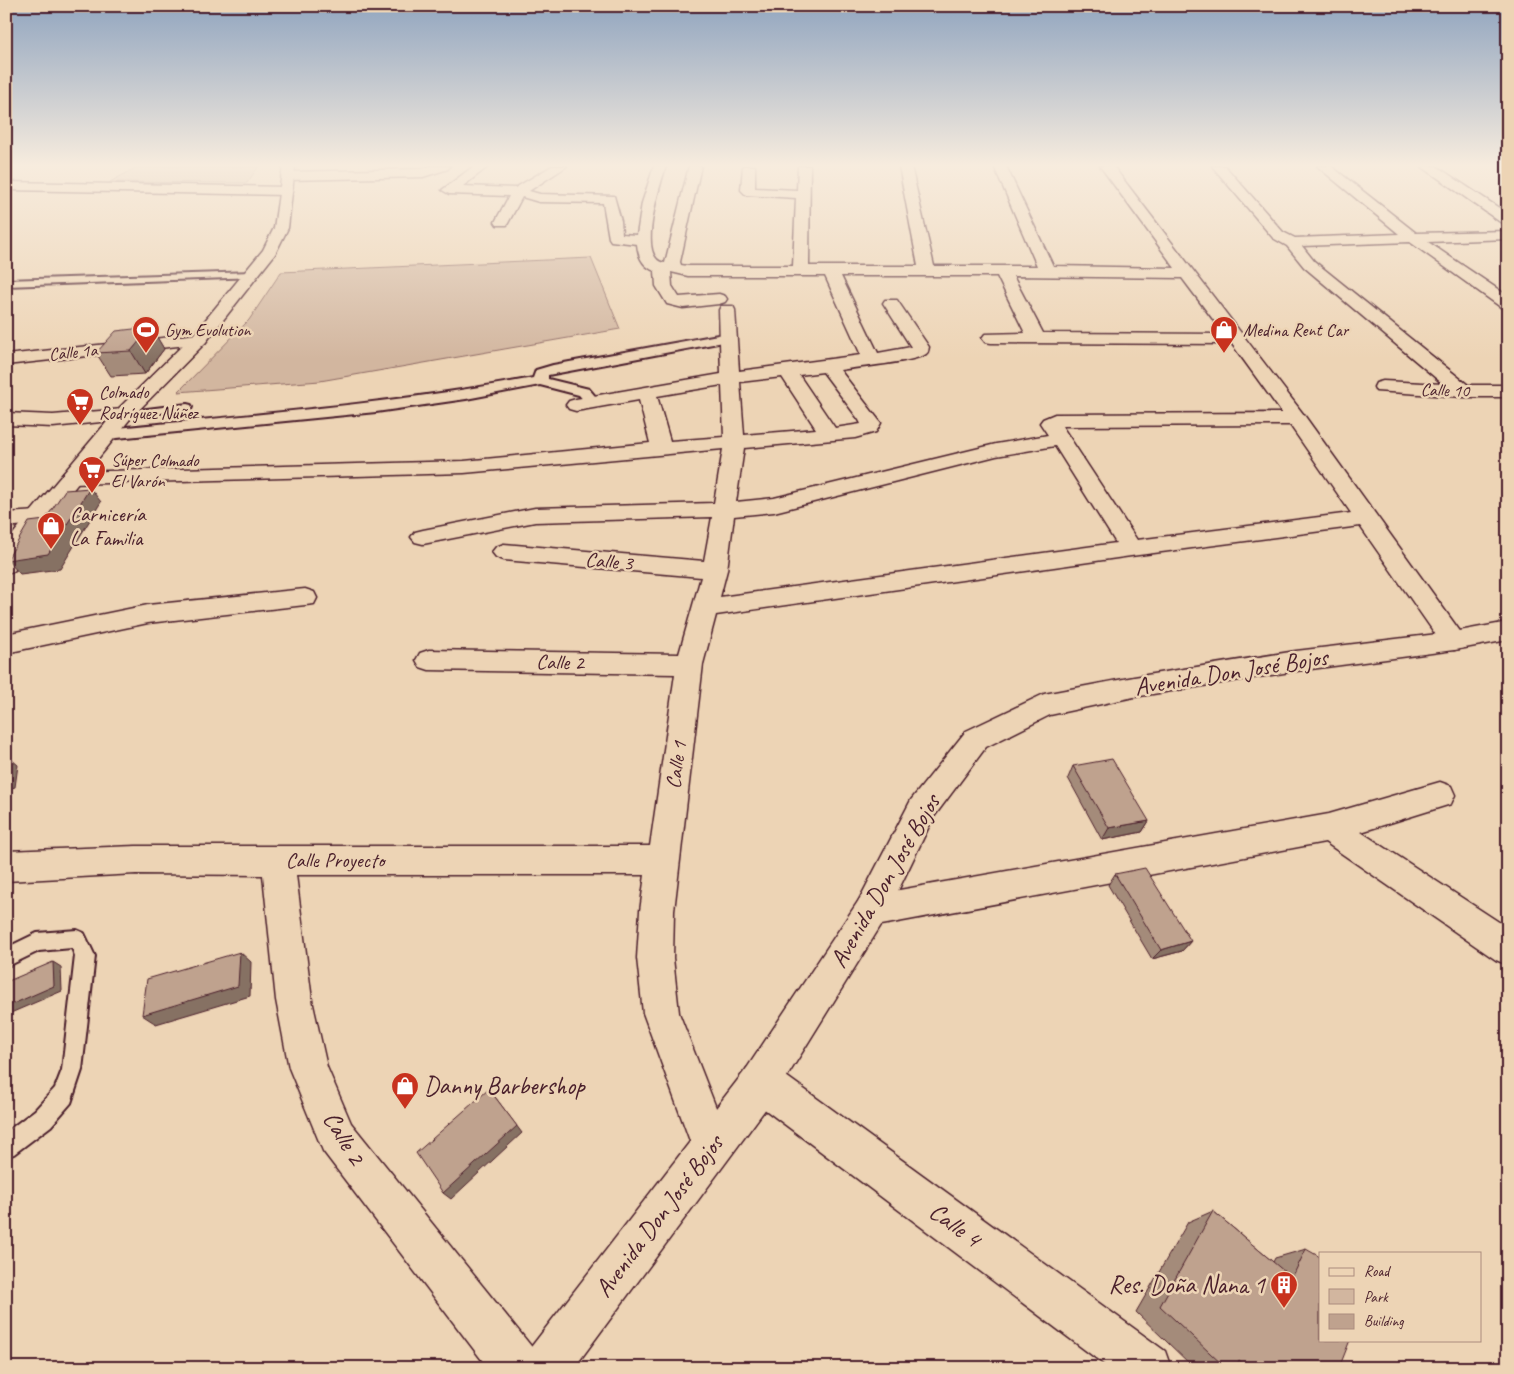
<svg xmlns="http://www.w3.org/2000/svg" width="1514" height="1374" font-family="Caveat,sans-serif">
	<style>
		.green { fill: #d2b69f; stroke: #8e6a65 }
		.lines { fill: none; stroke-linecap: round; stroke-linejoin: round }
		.service-casing { stroke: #4a1f2b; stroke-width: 4 }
		.pedestrian-casing { stroke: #4a1f2b; stroke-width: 4 }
		.minor-casing { stroke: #4a1f2b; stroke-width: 3 }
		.tertiary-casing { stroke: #4a1f2b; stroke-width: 3 }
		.secondary-casing { stroke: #4a1f2b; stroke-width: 3 }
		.service { fill: #edd4b5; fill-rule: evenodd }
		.pedestrian { fill: #edd4b5; fill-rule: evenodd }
		.minor { fill: #edd4b5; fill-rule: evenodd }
		.tertiary { fill: #edd4b5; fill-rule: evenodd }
		.secondary { fill: #edd4b5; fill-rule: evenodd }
		.wall { fill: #a48b7a; stroke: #4a1f2b }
		.shaded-wall { fill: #867163; stroke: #4a1f2b }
		.building { fill: #bfa28e; stroke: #4a1f2b }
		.labels { text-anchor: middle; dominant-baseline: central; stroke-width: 5; stroke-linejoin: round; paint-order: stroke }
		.far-poi-label { font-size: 18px; fill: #4a1f2b; stroke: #edd4b5; text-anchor: start }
		.far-street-label { font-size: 18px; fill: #4a1f2b; stroke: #edd4b5 }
		.poi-label { font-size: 21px; fill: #4a1f2b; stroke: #edd4b5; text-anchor: start }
		.street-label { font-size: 21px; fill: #4a1f2b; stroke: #edd4b5 }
		.near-street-label { font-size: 25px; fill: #4a1f2b; stroke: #edd4b5 }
		.near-poi-label { font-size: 25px; fill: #4a1f2b; stroke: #edd4b5; text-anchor: start }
	</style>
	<rect width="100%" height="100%" fill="#edd4b5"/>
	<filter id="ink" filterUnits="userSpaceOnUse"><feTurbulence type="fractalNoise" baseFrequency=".02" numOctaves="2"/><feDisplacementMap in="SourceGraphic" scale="10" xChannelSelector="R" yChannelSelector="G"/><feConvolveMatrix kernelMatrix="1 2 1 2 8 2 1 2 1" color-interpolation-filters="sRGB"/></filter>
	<g filter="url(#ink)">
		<path class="green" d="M139,166H259L247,183L110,182Z
			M591,258L620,329L320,381L178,392L249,320L281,272Z"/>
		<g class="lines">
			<defs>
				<path id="service" d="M253,272L257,275L256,277L6,286V280Z
					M187,404L191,405L192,407L191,409L123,418L118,415L123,412Z
					M77,930L84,933L95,956L82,1070L71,1103L51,1126L14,1154L6,1157V1132L35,1110L55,1088L62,1070L75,956L72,948L39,951L6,967V948L37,933Z"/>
				<path id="pedestrian" d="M729,333L734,334L736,337L734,340L548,375V379L589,389L600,402L598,405H588L579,395L540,385L466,399L376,412L107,439L101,437L99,434L101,431L107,429C249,415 392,404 533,378L536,370L553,365Z"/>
				<path id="minor" d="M431,166H450L448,169L423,177L287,180L281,176L287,172L422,169Z
					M474,166H489L463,186L515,188L552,166H567L529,191L540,194L614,196L621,221L622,234L637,235L642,203L654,166H666C661,183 635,260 665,263L689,166H701L680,262L681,265L688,266H793L796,198L746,195L741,190L743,166H755V188L797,190L798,166H810L809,266H918L899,166H911L934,266H1037L994,166H1006L1053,266L1175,268L1100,166H1113L1304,415L1467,641L1463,648L1454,650L1445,648L1360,526L1131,556L716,615L703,664L674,911L673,958L679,1013L731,1146L725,1160L711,1166L697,1160L643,1013L637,958L640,911L645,875H296L312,1000L327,1067L351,1123L535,1351L541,1368H488L323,1151L289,1068L276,1000L263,875L136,874L6,881V851L136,846H650L675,674L429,670L420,667L416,660L420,653L429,650L679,654L701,577L504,560L496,557L492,552L496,547L504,544L704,561L712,517L535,522L423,544L415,542L411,537L415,532L423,530L535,508L714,503L723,449L464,473L72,484L64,483L61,478L64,473L72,472L464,461L650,443L639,400L576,411L569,409L566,405L569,401L576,399L721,374L719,310L721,306H733L735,310L739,371L861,355L825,276H688L671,272L672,286L679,297L719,294L725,296L727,299L725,302L719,304L683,308L667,304L656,286L655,271C643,267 638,256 637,244L611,241L609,238L603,203L539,202L522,197L507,225H497L495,222L509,196L449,194L442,190ZM841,276H997L1025,333L985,334L982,338L985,342L991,343L1232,344L1282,413L1055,414L1043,419L1040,423L1048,435L996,444L774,498L736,502L744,448L855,438L876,432L881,423L840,370C857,367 915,362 926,354C929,352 928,350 929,347L897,300H885L883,303L911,347L878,353ZM1013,276L1182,278L1224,334L1043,333ZM823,372L859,420L861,424L835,428L799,375ZM782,377L816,429L744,435L740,382ZM722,385L724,437L670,441L657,396ZM1290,425L1351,513L1137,540L1062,426ZM1055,446L1116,543L720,597L727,570L734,516L774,512L996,456Z
					M1212,166H1225L1283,232L1295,238L1399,234L1317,166H1331L1416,233L1508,231V239L1428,242L1508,296V309L1502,308L1410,242L1302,246L1314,261L1468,385H1508V397H1463L1376,391L1374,387L1376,383L1383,381L1443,384L1304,267L1287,246L1273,238Z
					M1421,166H1436L1508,214V225L1503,224Z
					M6,182L286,187L293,191L286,195L6,190Z
					M199,334L205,335L208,339L205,343L6,365V355Z
					M123,409L130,411L133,415L130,419L53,427L6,425V413L53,415Z
					M38,511L46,513L49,518L46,523L6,527V513Z
					M305,589L314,592L317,598L314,604L148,623L6,653V634L148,605Z
					M1440,782L1451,786L1455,795L1451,804L1361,832L1508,928V965L1496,960L1325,842L871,927L859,922L854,911L859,900L871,895L1329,814Z
					M761,1063L775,1068L1165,1351L1171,1368H1109L747,1096L742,1082L747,1068Z"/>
				<path id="tertiary" d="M1508,622V640L1454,650L1296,671L1134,697L1050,715L986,747L933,818L883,922L775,1096L574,1368H522L528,1351L747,1068L859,900L911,800L966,731L1044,694L1134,677L1296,651L1454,632Z"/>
				<path id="secondary" d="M283,166H295L288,228L275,254L205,343L130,419L46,523L23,554L14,571L6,573V543L30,513L116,411L193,335L263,250L274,228Z"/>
			</defs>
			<use href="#service" class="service-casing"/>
			<use href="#pedestrian" class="pedestrian-casing"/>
			<use href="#minor" class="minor-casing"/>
			<use href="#tertiary" class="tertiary-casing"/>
			<use href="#secondary" class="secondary-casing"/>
			<use href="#service" class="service"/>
			<use href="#pedestrian" class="pedestrian"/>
			<use href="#minor" class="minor"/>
			<use href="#tertiary" class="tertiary"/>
			<use href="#secondary" class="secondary"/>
		</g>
		<path class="wall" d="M151,327L164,349L145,374L111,376L96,353Z
			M1073,766L1149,821L1142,832L1102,840L1068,778Z
			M1115,874L1191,941L1182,951L1152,959L1108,885Z
			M1213,1211L1273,1262L1275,1258L1306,1249L1339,1368H1194L1136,1312L1188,1222Z"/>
		<path class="shaded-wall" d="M151,327L164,349L145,374L131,351Z
			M90,488L101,502L60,569L20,574L7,560Z
			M11,759L18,765L15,787L6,790V782Z
			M1149,821L1142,832L1102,840L1109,828Z
			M1191,941L1182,951L1152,959L1161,950Z
			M240,952L251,962L250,996L156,1024L142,1015Z
			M53,962L61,967L62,991L6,1015V1007Z
			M489,1089L522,1133L451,1199L443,1193Z"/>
		<path class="building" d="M151,327L131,351L96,353L116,331Z
			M90,488L48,554L7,560L29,522L45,520L65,490Z
			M11,759L9,781L6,782V760Z
			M1112,759L1149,821L1109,828L1073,766Z
			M1145,868L1191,941L1161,950L1115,874Z
			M240,952L238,986L142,1015L147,979Z
			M53,962L54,986L6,1007V982Z
			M489,1089L517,1126L443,1193L416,1153Z
			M1213,1211L1292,1278L1306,1249L1320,1257V1340H1350L1339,1368H1248L1239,1360L1235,1368H1226L1160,1306Z"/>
	</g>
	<linearGradient id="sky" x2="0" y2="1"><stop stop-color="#91a5bf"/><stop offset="0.46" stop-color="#f7ecde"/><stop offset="1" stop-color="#f7ecde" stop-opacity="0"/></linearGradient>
	<rect width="1514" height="359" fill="url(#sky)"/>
	<defs>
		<symbol id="stadium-pin" viewBox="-11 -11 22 30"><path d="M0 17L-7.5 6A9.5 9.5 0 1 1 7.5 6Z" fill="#c8321e" stroke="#edd4b5"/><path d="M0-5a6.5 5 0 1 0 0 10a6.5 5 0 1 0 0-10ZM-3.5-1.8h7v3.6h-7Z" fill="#fff"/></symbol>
		<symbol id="shop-pin" viewBox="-11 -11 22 30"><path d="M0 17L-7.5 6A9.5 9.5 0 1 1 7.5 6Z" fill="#c8321e" stroke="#edd4b5"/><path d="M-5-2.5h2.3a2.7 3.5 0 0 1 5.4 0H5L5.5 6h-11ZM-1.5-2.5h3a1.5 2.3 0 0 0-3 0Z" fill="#fff"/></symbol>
		<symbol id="supermarket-pin" viewBox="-11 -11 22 30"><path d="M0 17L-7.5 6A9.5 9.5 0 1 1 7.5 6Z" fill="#c8321e" stroke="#edd4b5"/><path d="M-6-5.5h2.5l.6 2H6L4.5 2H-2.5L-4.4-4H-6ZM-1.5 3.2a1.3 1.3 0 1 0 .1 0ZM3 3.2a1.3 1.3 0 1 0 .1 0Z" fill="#fff"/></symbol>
		<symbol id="building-pin" viewBox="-11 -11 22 30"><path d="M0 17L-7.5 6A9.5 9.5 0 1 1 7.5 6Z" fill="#c8321e" stroke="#edd4b5"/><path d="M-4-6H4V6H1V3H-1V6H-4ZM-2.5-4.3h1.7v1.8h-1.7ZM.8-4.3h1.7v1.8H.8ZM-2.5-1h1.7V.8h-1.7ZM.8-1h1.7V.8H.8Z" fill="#fff"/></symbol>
	</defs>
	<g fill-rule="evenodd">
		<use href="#stadium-pin" x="130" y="314" width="32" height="43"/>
		<use href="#shop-pin" x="1208" y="314" width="32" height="43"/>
		<use href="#supermarket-pin" x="64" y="386" width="32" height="43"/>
		<use href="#supermarket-pin" x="76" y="454" width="32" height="43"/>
		<use href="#shop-pin" x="35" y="510" width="32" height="43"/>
		<use href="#shop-pin" x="389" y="1070" width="32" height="43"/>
		<use href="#building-pin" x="1268" y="1269" width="32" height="43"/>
	</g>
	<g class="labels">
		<g class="far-poi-label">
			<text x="165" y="330">Gym Evolution</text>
			<text x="1243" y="330">Medina Rent Car</text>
			<text x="99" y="392">Colmado<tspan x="99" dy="21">Rodríguez Núñez</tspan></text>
			<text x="111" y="460">Súper Colmado<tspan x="111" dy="21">El Varón</tspan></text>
		</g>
		<g class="far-street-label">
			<text transform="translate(73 352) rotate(-6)">Calle 1a</text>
			<text transform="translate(1445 390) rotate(2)">Calle 10</text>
		</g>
		<g class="poi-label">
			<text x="70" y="514">Carnicería<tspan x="70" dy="24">La Familia</tspan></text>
		</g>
		<g class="street-label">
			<text transform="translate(609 561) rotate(5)">Calle 3</text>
			<text transform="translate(560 662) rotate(1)">Calle 2</text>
			<text transform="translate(676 765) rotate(-82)">Calle 1</text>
			<text x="335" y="860">Calle Proyecto</text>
		</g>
		<g class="near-street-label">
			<text transform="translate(1231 672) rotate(-9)">Avenida Don José Bojos</text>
			<text transform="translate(885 881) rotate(-60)">Avenida Don José Bojos</text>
			<text transform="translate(344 1138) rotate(59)">Calle 2</text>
			<text transform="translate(659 1216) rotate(-53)">Avenida Don José Bojos</text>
			<text transform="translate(955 1225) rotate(36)">Calle 4</text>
		</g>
		<g class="near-poi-label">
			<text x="424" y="1086">Danny Barbershop</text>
			<text x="1265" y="1285" text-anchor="end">Res. Doña Nana 1</text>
		</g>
	</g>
	<rect width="1514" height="1374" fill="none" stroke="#edd4b5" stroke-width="25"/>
	<rect x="12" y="12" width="1489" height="1349" fill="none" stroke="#4a1f2b" stroke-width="2" filter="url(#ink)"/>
	<rect x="1319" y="1252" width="162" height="90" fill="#edd4b5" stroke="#ac8c7e"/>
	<rect x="1329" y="1268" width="25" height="8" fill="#edd4b5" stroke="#ac8c7e"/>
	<text x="1364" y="1276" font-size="15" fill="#4a1f2b">Road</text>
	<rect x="1329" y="1289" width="25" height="15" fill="#d2b69f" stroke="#ac8c7e"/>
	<text x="1364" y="1302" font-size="15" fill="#4a1f2b">Park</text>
	<rect x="1329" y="1314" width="25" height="15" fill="#bfa28e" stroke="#ac8c7e"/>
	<text x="1364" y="1326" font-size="15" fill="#4a1f2b">Building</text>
</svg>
